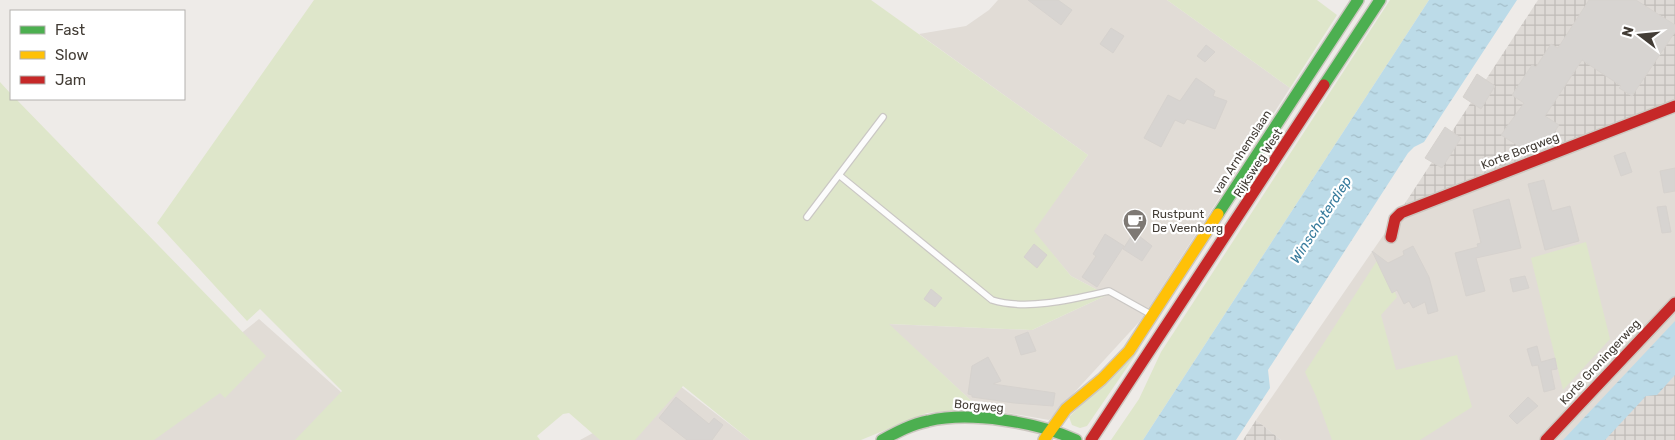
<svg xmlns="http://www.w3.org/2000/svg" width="1675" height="440" font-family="Rubik,sans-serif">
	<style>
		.residential { fill: #e1dcd6 }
		.industrial { fill: url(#industrial-grid) }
		.green { fill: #dee6ca }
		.water { fill: url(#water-ripples) }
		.building { fill: #d7d4d1; stroke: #d6d2ce }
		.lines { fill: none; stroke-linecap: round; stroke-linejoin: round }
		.lane-casing { stroke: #cac7c4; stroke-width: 8 }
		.fast-casing { stroke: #ccc7c0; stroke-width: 14 }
		.slow-casing { stroke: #ccc7c0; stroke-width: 14 }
		.jam-casing { stroke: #ccc7c0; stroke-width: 14 }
		.lane { stroke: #fcfcfc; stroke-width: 5.5 }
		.fast { stroke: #4caf50; stroke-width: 11 }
		.slow { stroke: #ffc107; stroke-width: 11 }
		.jam { stroke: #c62828; stroke-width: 11 }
		.labels { text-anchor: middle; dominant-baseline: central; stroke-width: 4.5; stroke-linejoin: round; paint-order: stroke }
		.street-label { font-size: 12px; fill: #423c35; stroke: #fff }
		.poi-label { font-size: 12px; fill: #423c35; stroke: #fff; text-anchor: start }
		.water-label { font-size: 14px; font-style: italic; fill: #387b9c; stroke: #fff }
	</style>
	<defs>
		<pattern id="industrial-grid" width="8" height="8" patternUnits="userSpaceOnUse" patternTransform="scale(1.25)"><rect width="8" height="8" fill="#dedad6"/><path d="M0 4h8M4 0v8" fill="none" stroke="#c0bcb8"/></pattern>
		<pattern id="water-ripples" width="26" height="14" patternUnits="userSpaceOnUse" patternTransform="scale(1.25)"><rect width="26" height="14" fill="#bcdbe8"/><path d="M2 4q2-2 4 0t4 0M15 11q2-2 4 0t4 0" fill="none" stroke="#a3bdc8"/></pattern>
	</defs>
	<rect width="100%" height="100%" fill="#eeebe8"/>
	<path class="residential" d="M998,0H1167L1290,88L1140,321L1049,420L979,408L888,324L1032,330L1107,295L1071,276L1033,231L1088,155L919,34L966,26L989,10Z
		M1675,101V355L1595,440H1281L1256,420L1398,214Z
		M259,319L341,392L386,440H107Z
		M680,386L750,440H580Z"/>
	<path class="industrial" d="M1538,0H1675V101L1398,214Z
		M1675,355V440H1595Z
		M1256,420L1281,440H1243Z"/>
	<path class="green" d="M314,0H871L1088,155L1034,231L1071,276L1107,295L1032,330L889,324L979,408L927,413L861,440H750L683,386L635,440H600L569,413L563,414L537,436L540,440H295L342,391L260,309L247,321L157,223Z
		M1167,0H1317L1337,15L1290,88Z
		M1390,0H1429L1143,440H1111L1139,399L1161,352Z
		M0,82L11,94V99H16L266,356L225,398L220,393L154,440H0Z
		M1586,242L1610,339L1563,390L1531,258Z
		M1380,256L1397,297L1381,315L1396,370L1457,355L1472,407L1420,440H1332L1316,396L1305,372Z
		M1141,347L1087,426L1080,428L1072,425L1069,417Z"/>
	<path class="water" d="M1429,0H1517L1424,142L1414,147L1408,153L1268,370L1270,388L1236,440H1143Z
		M1675,321V375L1657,395L1646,396L1605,440H1563Z"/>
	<path class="building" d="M1028,0H1058L1072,10L1061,25Z
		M1589,0H1636L1675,25V32L1632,96L1619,88L1621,86L1582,60L1545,116L1559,125L1548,142L1530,150L1524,145L1522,148L1501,135L1524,103L1512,95L1532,65L1536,67L1551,44L1558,48Z
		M1111,28L1124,36L1113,53L1100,44Z
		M1206,45L1215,52L1205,62L1197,56Z
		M1477,74L1495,86L1481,109L1463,97Z
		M1196,78L1215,91L1213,96L1227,101L1215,129L1187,119L1184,124L1175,120L1161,147L1144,138L1168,95L1180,101Z
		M1445,127L1461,138L1442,168L1425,158Z
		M1625,152L1632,172L1621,176L1614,156Z
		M1675,168V191L1664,193L1660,171Z
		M1544,180L1552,211L1570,206L1579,241L1545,250L1528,184Z
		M1509,199L1521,248L1476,258L1485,291L1466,296L1455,253L1478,247L1477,244L1481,243L1473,210Z
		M1666,206L1671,232L1662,233L1657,207Z
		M1134,232L1152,246L1142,261L1123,249Z
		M1105,234L1124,246L1097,287L1082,277L1096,256L1093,254Z
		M1034,244L1047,255L1037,268L1024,257Z
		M1413,246L1429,277L1438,311L1428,314L1425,302L1413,308L1409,301L1404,304L1397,290L1392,293L1372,251L1388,263L1404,255L1403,251Z
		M1525,276L1529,288L1513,292L1510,279Z
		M931,289L942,298L935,307L924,299Z
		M1028,332L1036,351L1021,355L1015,337Z
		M1537,346L1541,362L1555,358L1557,369L1551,370L1555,389L1544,392L1538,365L1532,366L1527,349Z
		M988,357L1001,381L993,384L1055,393L1053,406L1014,403L972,397V395L968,394L972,366Z
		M676,397L709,424L714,418L723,425L712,440H687L659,418Z
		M1528,397L1538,406L1517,424L1509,416Z"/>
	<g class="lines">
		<defs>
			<path id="lane" d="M839,175L992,300C1027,311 1074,299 1109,291L1152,315
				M807,217L883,117"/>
			<path id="fast" d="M1324,85L1380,0
				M1218,214L1358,0
				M882,440C897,432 912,424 928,421C970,411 1037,422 1076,440"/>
			<path id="slow" d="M1044,440L1066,409L1102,379L1129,351L1218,214"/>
			<path id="jam" d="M1391,237L1395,219L1401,213L1675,106
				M1091,440L1324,85
				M1546,440L1675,303"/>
		</defs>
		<use href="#lane" class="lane-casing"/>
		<use href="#fast" class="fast-casing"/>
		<use href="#slow" class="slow-casing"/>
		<use href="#jam" class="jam-casing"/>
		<use href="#lane" class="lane"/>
		<use href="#fast" class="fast"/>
		<use href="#slow" class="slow"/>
		<use href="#jam" class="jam"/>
	</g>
	<defs>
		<symbol id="cafe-pin" viewBox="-11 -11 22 30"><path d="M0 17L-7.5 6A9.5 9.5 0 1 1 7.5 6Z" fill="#7e7974" stroke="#fff"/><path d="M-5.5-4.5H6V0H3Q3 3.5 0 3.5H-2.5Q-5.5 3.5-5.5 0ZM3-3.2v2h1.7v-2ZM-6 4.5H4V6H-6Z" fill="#fff"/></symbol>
	</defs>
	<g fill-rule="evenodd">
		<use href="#cafe-pin" x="1121" y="207" width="28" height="38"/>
	</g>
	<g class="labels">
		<g class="street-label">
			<text transform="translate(1520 151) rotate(-21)">Korte Borgweg</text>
			<text transform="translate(1242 152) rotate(-57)">van Arnhemslaan</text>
			<text transform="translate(1258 163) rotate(-57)">Rijksweg West</text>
			<text transform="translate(1600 362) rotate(-47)">Korte Groningerweg</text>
			<text transform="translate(979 406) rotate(5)">Borgweg</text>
		</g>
		<g class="poi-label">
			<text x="1152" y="214">Rustpunt<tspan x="1152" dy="14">De Veenborg</tspan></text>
		</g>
		<g class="water-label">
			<text transform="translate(1321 220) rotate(-57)">Winschoterdiep</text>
		</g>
	</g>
	<rect x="10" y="10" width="175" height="90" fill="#ffffff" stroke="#b3b1ae"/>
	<rect x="20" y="26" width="25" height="8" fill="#4caf50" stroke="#b3b1ae"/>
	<text x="55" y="35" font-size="15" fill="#423c35">Fast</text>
	<rect x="20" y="51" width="25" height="8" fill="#ffc107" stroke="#b3b1ae"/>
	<text x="55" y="60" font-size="15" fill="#423c35">Slow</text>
	<rect x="20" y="76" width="25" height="8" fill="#c62828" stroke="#b3b1ae"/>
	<text x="55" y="85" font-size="15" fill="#423c35">Jam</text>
	<g transform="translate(1640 35) rotate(286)" stroke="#ffffff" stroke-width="4" paint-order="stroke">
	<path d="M0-4L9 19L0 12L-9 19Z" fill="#423c35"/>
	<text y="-8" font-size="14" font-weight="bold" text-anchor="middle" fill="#423c35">N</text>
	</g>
</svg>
